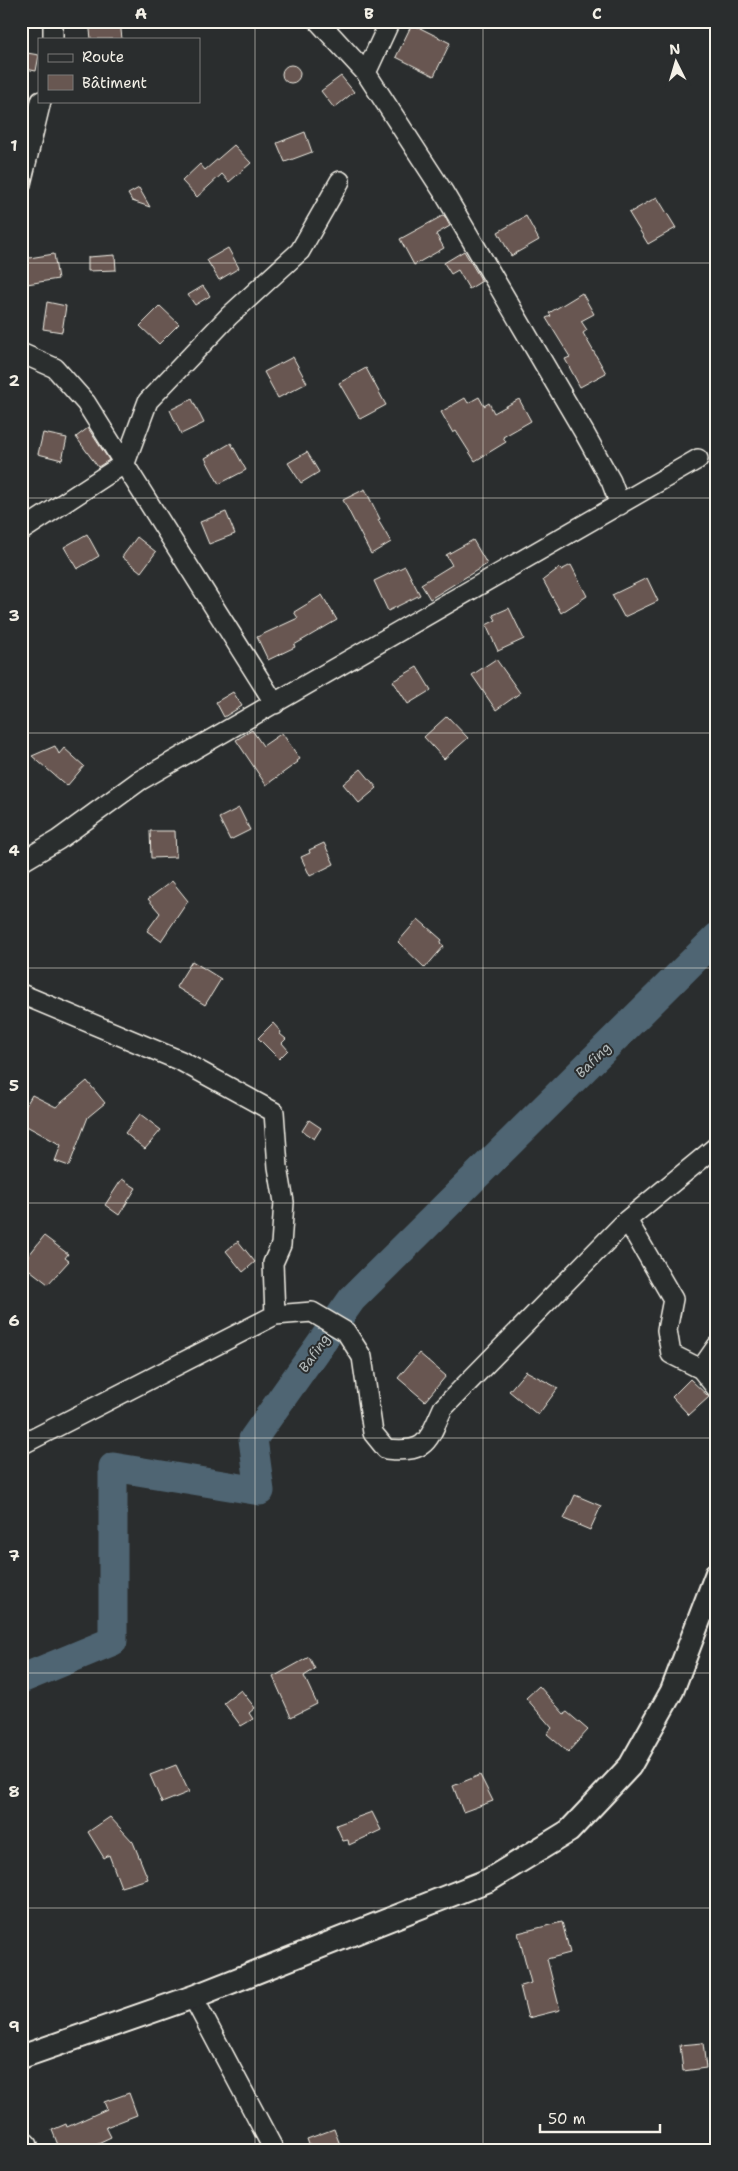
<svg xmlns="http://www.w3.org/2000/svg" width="738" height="2171" font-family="'Shantell Sans',sans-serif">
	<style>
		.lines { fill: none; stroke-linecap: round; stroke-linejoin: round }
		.river { stroke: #4f6573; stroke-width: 29 }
		.building { fill: #685751; stroke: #f4f1e8 }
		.minor-casing { stroke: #f4f1e8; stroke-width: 22 }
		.major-casing { stroke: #f4f1e8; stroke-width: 26 }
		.minor { stroke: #2a2d2e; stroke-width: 19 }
		.major { stroke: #2a2d2e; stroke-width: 22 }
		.grid { fill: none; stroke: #f4f1e8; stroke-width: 1; stroke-opacity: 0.55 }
		.labels { text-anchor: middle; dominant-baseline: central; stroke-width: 4; stroke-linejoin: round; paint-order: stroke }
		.water-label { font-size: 14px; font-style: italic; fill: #b2b9b9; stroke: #2a2d2e }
		.neatline { fill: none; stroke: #f4f1e8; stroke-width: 2 }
		.grid-label { font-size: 16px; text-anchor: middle; font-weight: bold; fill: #f4f1e8 }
	</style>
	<rect width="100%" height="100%" fill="#2a2d2e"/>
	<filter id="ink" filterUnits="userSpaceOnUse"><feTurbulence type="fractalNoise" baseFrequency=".02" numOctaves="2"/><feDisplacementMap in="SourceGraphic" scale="10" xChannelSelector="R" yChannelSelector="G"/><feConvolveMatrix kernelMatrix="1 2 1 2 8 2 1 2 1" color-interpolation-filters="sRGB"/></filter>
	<g filter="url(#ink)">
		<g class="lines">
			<path class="river" d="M21,1679L113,1641V1467L260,1491L253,1439L352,1299L717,937"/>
		</g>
		<path class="building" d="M89,21H120L122,39H91Z
			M412,24L450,43L434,76L396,57Z
			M21,52L39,55L36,71L21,68Z
			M282 74a9 9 0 1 1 18 0a9 9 0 1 1-18 0Z
			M341,76L354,92L334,108L321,91Z
			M305,132L312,152L285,162L277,143Z
			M234,145L251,163L229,182L222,174L197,197L182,181L200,164L205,170Z
			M139,188L150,207L132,201L128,194Z
			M657,197L676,228L648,244L629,213Z
			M444,215L450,226L436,234L444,248L414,265L400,239Z
			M526,216L539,240L511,256L498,232Z
			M228,248L239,268L219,280L207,260Z
			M464,251L482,281L469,289L458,270L451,274L444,263Z
			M54,254L58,279L27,284L23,259Z
			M115,255L116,270L88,271V257Z
			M203,286L210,296L195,305L188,295Z
			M582,293L594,314L581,321L587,330L583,333L606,373L580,387L565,359L570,357L546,318L551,316L549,313Z
			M47,302L66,306L62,332L43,329Z
			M160,306L179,324L159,344L140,326Z
			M293,357L307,383L278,398L264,372Z
			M366,368L386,405L360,419L339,383Z
			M479,397L484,406L489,403L494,413L519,399L531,421L503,437L506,442L475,461L456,431L453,433L441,412L465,398L468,403Z
			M192,399L204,423L181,434L170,410Z
			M88,428L109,460L98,467L76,437Z
			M43,433L67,438L62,460L38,454Z
			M231,443L246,470L219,484L205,458Z
			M307,452L319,472L301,483L288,463Z
			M365,489L380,519L378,520L391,542L371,554L343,500Z
			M226,512L235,534L209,544L200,522Z
			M87,534L99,556L77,569L64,547Z
			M137,537L156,552L141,572L122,557Z
			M473,540L487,564L430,599L421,584L452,565L446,555Z
			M571,565L587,596L561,613L543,580L559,568L561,570Z
			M405,566L420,595L388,611L374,581Z
			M647,578L658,601L624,617L612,595Z
			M322,595L337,620L294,645L295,647L268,660L257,637L298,618L294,612Z
			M509,608L524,639L498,651L486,625L496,620L493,615Z
			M496,659L520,693L496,710L472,675Z
			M417,667L431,690L408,704L393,681Z
			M233,692L242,706L224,717L216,702Z
			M447,716L468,738L444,759L424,737Z
			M252,730L263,746L282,733L300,759L297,761L298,762L266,785L236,740Z
			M55,746L59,754L64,748L84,766L67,786L32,756Z
			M361,769L377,788L359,803L343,784Z
			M239,808L250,830L230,840L219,818Z
			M150,831H175L176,857L151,858Z
			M324,843L334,864L310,876L301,857L310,853L309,850Z
			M172,881L188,901L161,941L147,931L160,913L148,899Z
			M418,919L442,940L440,943L444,946L425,968L398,942Z
			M192,961L221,979L205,1005L176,987Z
			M273,1023L281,1032L280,1034L286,1039L282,1043L288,1050L279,1059L258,1038Z
			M87,1081L105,1103L88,1117L69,1166L55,1161L61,1145L21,1123V1114L32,1095L56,1107Z
			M140,1114L161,1130L145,1149L125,1133Z
			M309,1120L321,1128L314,1139L302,1131Z
			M122,1179L136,1188L119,1215L105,1205Z
			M44,1236L68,1254L65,1258L69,1261L48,1284L22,1264Z
			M238,1241L255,1262L243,1272L226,1251Z
			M419,1353L446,1376L425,1401L398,1378Z
			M526,1371L558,1388L538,1415L509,1391Z
			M690,1379L709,1397L689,1415L672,1397Z
			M575,1495L601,1506L590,1530L564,1519Z
			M309,1657L315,1669L304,1676L317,1704L291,1717L273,1677Z
			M539,1686L564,1714L567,1712L588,1730L568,1752L547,1734L552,1728L526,1698Z
			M241,1690L255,1708L249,1713L253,1719L241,1726L224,1703Z
			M176,1765L189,1792L162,1803L150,1775Z
			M480,1775L493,1801L463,1812L453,1786Z
			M372,1812L381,1830L349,1845L348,1840L343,1841L336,1825Z
			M110,1817L133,1842L148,1879L121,1887L109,1855L104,1858L88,1832Z
			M562,1922L570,1953L547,1959L560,2010L528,2018L520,1986L531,1983L518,1933Z
			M703,2043L706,2068L683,2071L680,2045Z
			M129,2093L137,2115L106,2127L111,2137L83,2150H60L52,2130L66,2124L67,2127L107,2109L104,2102Z
			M334,2129L342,2150H311L307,2139Z"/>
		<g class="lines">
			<defs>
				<path id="minor" d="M318,21L366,73L444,193L585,434L611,481L620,505
					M53,39V21
					M366,73L390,21
					M21,184L41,101
					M21,353L55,368L86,403L275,704
					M21,531L125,463L148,401L229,316L300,251L340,181
					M21,862L58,840L139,781L698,459
					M21,994L181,1061L274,1112L278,1167L284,1202L281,1245L273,1263L275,1315
					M627,1220L673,1299L667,1330L671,1354L701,1369L717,1346
					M701,1369L717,1389
					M21,1445L275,1315L312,1312L346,1332L362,1357L373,1433L386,1449C427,1453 427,1443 443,1408L627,1220L717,1146
					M193,1997L274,2150
					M21,2138L28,2145V2150"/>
				<path id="major" d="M21,2057L193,1997L489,1880L569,1831L630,1766L672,1691L717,1573"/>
			</defs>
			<use href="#minor" class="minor-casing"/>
			<use href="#major" class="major-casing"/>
			<use href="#minor" class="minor"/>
			<use href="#major" class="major"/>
		</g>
	</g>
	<path class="grid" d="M255,21V2150M483,21V2150M21,263H717M21,498H717M21,733H717M21,968H717M21,1203H717M21,1438H717M21,1673H717M21,1908H717"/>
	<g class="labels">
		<g class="water-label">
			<text transform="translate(593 1060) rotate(-45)">Bafing</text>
			<text transform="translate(314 1353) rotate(-55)">Bafing</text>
		</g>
	</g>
	<rect width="738" height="2171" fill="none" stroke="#2a2d2e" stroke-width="55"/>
	<rect x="38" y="38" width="162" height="65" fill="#2a2d2e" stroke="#7b7b78"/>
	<rect x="48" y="54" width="25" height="8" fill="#2a2d2e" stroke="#7b7b78"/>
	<text x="82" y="62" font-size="15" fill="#f4f1e8">Route</text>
	<rect x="48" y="75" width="25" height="15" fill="#685751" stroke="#7b7b78"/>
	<text x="82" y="88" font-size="15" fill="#f4f1e8">Bâtiment</text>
	<g transform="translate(676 62) rotate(355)" stroke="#2a2d2e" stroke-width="4" paint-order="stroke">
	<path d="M0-4L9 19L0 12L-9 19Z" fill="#f4f1e8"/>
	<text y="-8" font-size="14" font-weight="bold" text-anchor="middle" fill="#f4f1e8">N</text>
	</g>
	<path d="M540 2124v8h120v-8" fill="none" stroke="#f4f1e8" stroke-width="2.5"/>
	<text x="548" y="2124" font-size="15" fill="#f4f1e8" stroke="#2a2d2e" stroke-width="4" paint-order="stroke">50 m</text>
	<rect x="28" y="28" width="682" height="2116" class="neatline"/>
	<g class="grid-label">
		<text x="141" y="19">A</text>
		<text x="369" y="19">B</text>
		<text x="597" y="19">C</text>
		<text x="14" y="151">1</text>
		<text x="14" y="386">2</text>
		<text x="14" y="621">3</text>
		<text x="14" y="856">4</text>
		<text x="14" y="1091">5</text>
		<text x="14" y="1326">6</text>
		<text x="14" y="1561">7</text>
		<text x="14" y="1797">8</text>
		<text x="14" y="2032">9</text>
	</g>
</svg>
